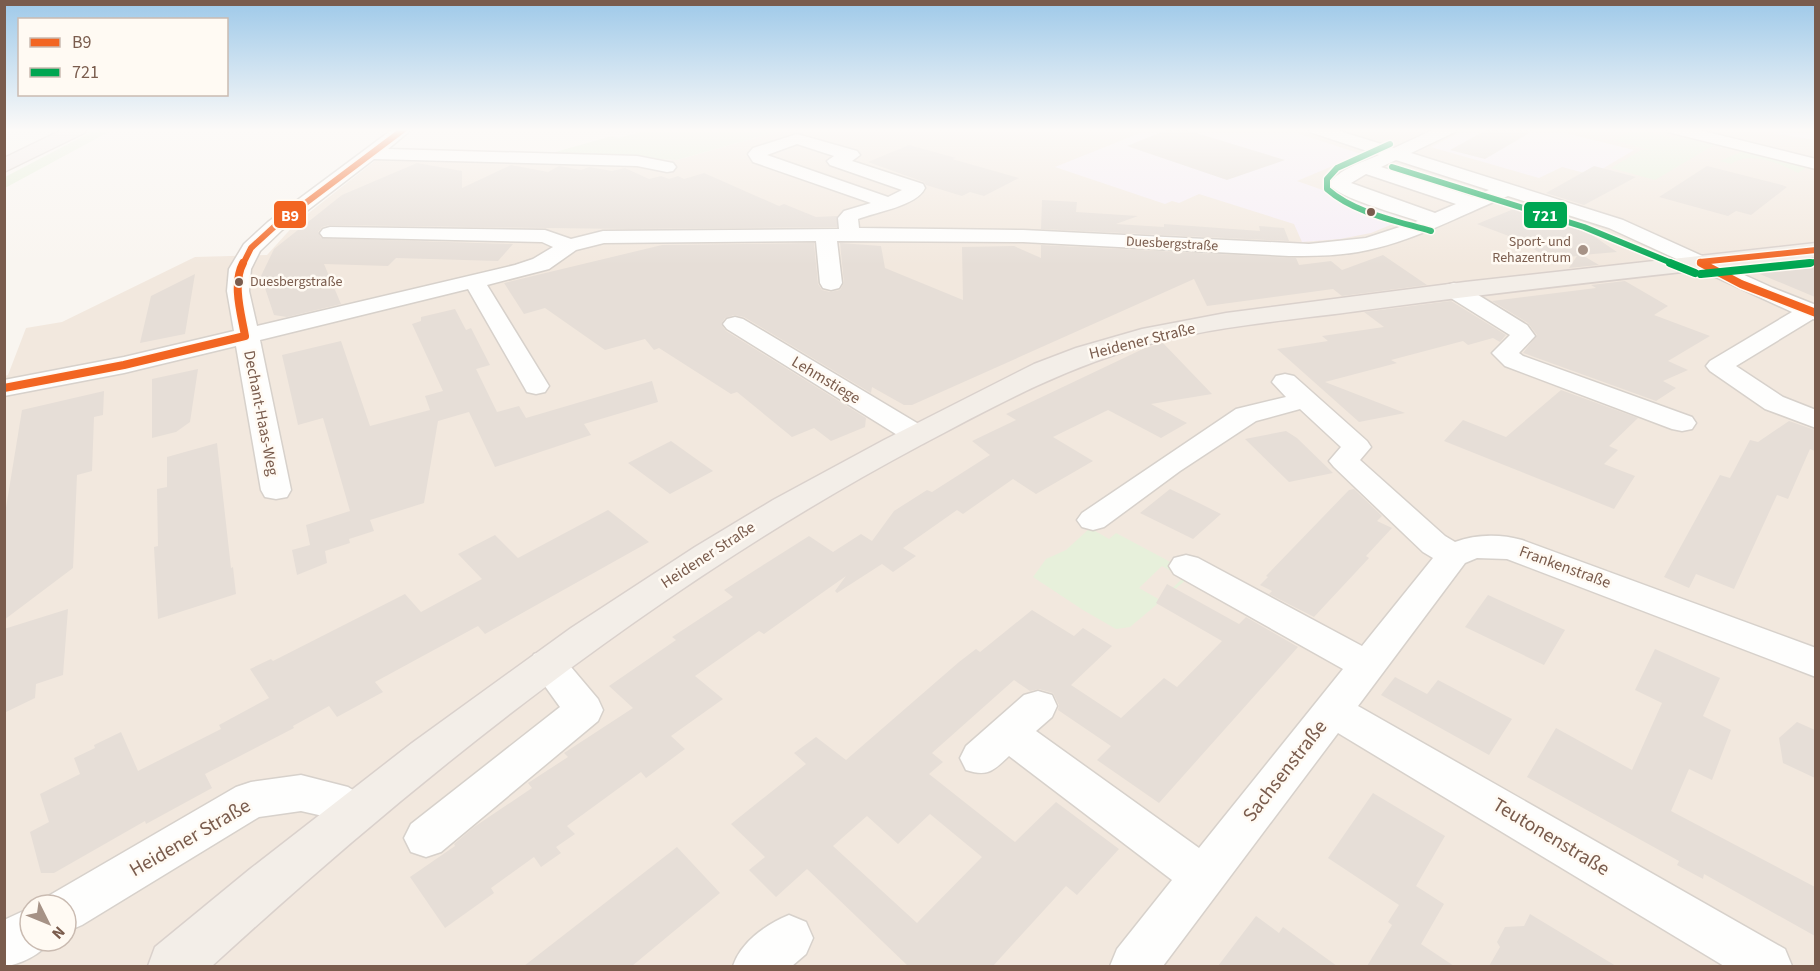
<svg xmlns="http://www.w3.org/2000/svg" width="1820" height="971" font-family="'Source Sans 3',sans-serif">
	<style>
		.residential { fill: #f2e8de; fill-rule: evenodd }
		.education { fill: #f6eef6 }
		.green { fill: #e7f0db; fill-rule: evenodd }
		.building { fill: #e6ded7; fill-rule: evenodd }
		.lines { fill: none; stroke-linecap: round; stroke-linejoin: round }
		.minor-casing { stroke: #d7d1cb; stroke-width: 3 }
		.major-casing { stroke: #dad1cc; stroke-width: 3 }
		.highway-casing { stroke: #dad1cc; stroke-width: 3 }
		.minor { fill: #fefefd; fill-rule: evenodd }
		.major { fill: #f3eee8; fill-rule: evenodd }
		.highway { fill: #f2eae7; fill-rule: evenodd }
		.bus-1-far1-casing { stroke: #fffaf3; stroke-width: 9 }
		.bus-1-casing { stroke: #fffaf3; stroke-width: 11 }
		.bus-2-far1-casing { stroke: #fffaf3; stroke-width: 9 }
		.bus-2-casing { stroke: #fffaf3; stroke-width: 11 }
		.bus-1-far1 { stroke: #f26522; stroke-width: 6 }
		.bus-1 { stroke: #f26522; stroke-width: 8 }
		.bus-2-far1 { stroke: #00a651; stroke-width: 6 }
		.bus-2 { stroke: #00a651; stroke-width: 8 }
		.bus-dot { fill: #7a5c4d; stroke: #fffaf3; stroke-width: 2 }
		.poi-dot { fill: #a69286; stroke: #fffaf3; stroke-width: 2 }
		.labels { text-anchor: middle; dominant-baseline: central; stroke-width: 5; stroke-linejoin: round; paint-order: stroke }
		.far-poi-label { font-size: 14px; fill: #7a5c4d; stroke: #fffaf3; text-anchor: end }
		.far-street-label { font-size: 14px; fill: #7a5c4d; stroke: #fffaf3 }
		.bus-label { font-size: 14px; fill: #7a5c4d; stroke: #fffaf3; text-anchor: start }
		.street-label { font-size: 16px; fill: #7a5c4d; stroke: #fffaf3 }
		.near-street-label { font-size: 20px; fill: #7a5c4d; stroke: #fffaf3 }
		.line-badge { stroke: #fffaf3; stroke-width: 2 }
		.badge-label { font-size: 16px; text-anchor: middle; font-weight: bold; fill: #fff }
	</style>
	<rect width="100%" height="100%" fill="#f9f5f0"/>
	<path class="residential" d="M787,129H1815V966H5L4,376L8,375L26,328L62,322L195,257L267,255L296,223L390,149L411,152L677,160ZM30,905H66V941H30Z"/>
	<path class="education" d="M1150,129H1284L1361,154L1297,181L1405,219L1371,233L1340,239L1302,242L1294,224L1199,194L1179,203L1172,201L1165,204L1055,167Z
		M1467,129H1549L1634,150L1592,175L1562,167L1539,178L1431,147Z
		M1754,129H1815V140L1774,133Z"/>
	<path class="green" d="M97,129H114L5,188V177Z
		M652,129H786L677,160L545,155L612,136L618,138Z
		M1637,129L1674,138L1678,136L1714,145L1655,180L1611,168L1641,150H1650L1613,140Z
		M1743,151L1807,167L1798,173C1779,163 1751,151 1731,164L1720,161Z
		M1090,528L1109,539L1116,533L1193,574L1130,627L1116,629L1083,610L1033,577L1046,559L1066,550ZM1162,566L1183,578L1160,600L1139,588Z"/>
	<path class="building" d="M1169,129H1183L1285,160L1227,180L1127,146Z
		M1488,129H1536L1485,159L1450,150Z
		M909,145L956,158L952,159L1019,178L984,196L970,192L962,196L926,185L924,182L868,162Z
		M417,163L462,171V188L511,165L548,172L559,166L581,170L589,167L612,171L625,168L649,179L661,176L669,179L678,176L684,179L704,173L779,206L784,204L816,217L837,216V227L629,229L329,225L322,227L318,232L321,238L513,244L498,261L396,258L388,266L324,264L341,304L287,317L274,315L261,276L274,249L342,195Z
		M1594,166L1636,177L1584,205L1546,193Z
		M1707,166L1782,185L1787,187L1751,215L1736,211L1728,216L1659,197Z
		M1042,200L1077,202L1076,212L1138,216L1116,224L1164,227V224L1260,231L1259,226L1284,228L1289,241L1041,229Z
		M1526,204L1564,216L1617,252L1582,255L1599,265L1569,268L1577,256L1551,259L1514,238L1477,224Z
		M814,243L818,284L822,290L830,292L840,290L844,283L840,243L881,246L885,268L963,300L962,247L1014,246L1041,258V245L1296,258L1299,265L1331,261L1342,270L1383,255L1427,285L1342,296L1333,289L1207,306L1194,279L912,405H904L872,387L871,393L744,317L734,315L725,318L721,324L726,331L866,418L865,427L831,441L814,428L792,437L737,392L731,394L659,348L654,350L645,339L605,350L545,308L524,314L504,283L662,245Z
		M1815,265V297L1755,272Z
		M195,274L185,334L140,343L151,296Z
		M1625,281L1668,306L1654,315L1710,336L1668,361L1688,370L1663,381L1676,388L1656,401L1523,353L1537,335L1528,323L1492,301L1596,288L1591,285Z
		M1451,301L1506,335L1500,342L1493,338L1468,345L1463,341L1391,360L1397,363L1325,382L1405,413L1359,422L1277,349L1328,341L1322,336L1384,327L1364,312Z
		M455,309L466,330L471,328L490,365L476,369L497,412L519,406L526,418L652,381L658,402L584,424L591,435L495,467L469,412L438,421L424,503L370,520L374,531L349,539L350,543L325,551L327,563L297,575L292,550L310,545L306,525L350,511L323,418L298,425L282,355L341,341L370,426L430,410L425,396L443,391L412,324L421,321V317Z
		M1163,343L1212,394L1151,404L1187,423L1161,438L1108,410L1053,437L1093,461L1036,494L1013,479L963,514L957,510L903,548L916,556L893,572L882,564L837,593L835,591L846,576L764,634L759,631L695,676L723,699L671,736L685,749L646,778L641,772L567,826L575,834L556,847L561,853L541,867L534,857L491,888L494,893L445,928L410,877L455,846L454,844L474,827L532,788L528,783L568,757L564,753L633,708L609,686L676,640L672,637L733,597L724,590L809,536L833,552L861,534L872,541L894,511L927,490L932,492L990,455L972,441L1016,420L1006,414L1145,348Z
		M198,369L190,422L176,432L152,438V379Z
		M1561,390L1638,418L1609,446L1618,450L1604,464L1635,476L1614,509L1444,441L1463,420L1506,437Z
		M104,391L103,415L94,417L92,471L77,475L73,568L4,620V520L22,410Z
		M1789,421L1815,430V451L1810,449L1788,499L1777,495L1734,589L1696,574L1689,588L1664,577L1720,475L1730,478L1750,440L1758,442Z
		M1286,431L1297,438L1333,473L1289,482L1245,439Z
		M671,441L713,471L670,494L628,463Z
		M217,443L231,568L233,567L236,594L158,619L154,547L158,546L157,489L167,487V457Z
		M1170,489L1195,501L1221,514L1193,539L1140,513Z
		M1354,489L1382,516L1377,521L1392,528L1366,556L1369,558L1314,617L1269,594L1272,591L1260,585L1268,577L1266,576L1349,490Z
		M608,510L649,542L485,634L478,626L375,682L383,692L337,717L329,706L293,726L294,728L205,774L212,788L146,824L145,821L54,873H41L30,832L49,822L40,794L80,774L74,758L95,748L94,745L121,732L138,771L221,729L219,725L269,698L250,669L271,659L273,661L405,594L421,612L482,579L458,554L495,535L518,558Z
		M1167,584L1239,624L1246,617L1298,647L1159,803L1097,760L1111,746L1058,710L1059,705L1053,693L1039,689L1030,691L1014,680L932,753L943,762L929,774L1015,842L1056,802L1119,849L1077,895L1066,886L993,966H908L807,869L776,897L749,870L765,857L731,824L806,764L794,753L816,737L846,760L959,662L976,649L980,652L1032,610L1074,636L1083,628L1112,646L1071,685L1121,718L1164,678L1177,687L1222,641L1156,603ZM930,814L982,857L917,923L833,846L867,816L898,844Z
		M1488,595L1565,630L1544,665L1465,627Z
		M68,609L63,675L36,684L35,698L4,713V629Z
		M1655,649L1720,678L1703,716L1731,730L1712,780L1689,769L1671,811L1815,887V936L1704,874L1703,879L1677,865L1679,861L1527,777L1556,728L1632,770L1662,703L1635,690Z
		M1395,677L1427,694L1438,680L1512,719L1489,755L1381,695Z
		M1797,722L1815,730V778L1783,763L1779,738Z
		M1373,793L1445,836L1416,886L1444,904L1421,944L1454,966H1367L1392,925L1388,922L1399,905L1328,858Z
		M677,847L720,893L632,966H524Z
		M1530,914L1616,966H1489L1500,947L1497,942L1505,927L1524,926Z
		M1256,916L1279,933L1283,927L1337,966H1218Z"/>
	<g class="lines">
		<defs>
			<path id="minor" d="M393,129H412L388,149L637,156L673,163L676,167L673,171L667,172L637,166L374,159L282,230L260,251L251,269L249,291L257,326L515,265L533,259L553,247L542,242L323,237L320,233L323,229L330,227L545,230L571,239L603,231L839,229L838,218L844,211L871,203L753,162L748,154L753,148L797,134L857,151L860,155L852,161L923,184L925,188C917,206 876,212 858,219L859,228L1023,230L1309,244L1366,238L1418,221C1399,214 1338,198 1329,184C1339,169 1363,162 1379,155L1310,132L1308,129H1333L1394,148L1435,129H1457L1455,132L1411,153L1623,220L1773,288L1816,305V320L1813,319L1736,366L1783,397L1816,410V428L1765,409L1710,371L1706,366L1710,361L1792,312L1609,228L1508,196C1458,216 1411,243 1358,252C1335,256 1312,256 1289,256L1023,242L837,241L842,283L839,288L831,290L823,288L820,283L816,241L604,243L576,250L549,269L487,285L549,386L545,392L536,394L527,392L468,289L260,340L291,490L287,497L276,499L265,497L261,490L236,346L124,373L4,396V380L124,357L234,331L227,291L229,269L244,244L268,222ZM797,144L834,156L827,161L830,165L902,190L888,197L767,155ZM1396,160L1489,190L1473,197L1381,167ZM1366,174L1456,204L1435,213L1351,183Z
				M1666,129H1695L1816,159V169L1668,132Z
				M1454,283L1462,285L1527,325L1535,336L1519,353L1523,356L1692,417L1696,423L1692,429L1682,431L1672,429L1505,366L1492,353L1510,335L1446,295L1443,290L1446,285Z
				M735,317L743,319L927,429L931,435L927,441L917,443L907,441L727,329L723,324L727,319Z
				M1285,374L1294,376L1367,441L1371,447L1360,460L1445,536L1455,542C1476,534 1501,534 1522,540L1816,648V677L1507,559L1477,558L1465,563L1358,706L1785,949L1792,966H1724L1338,733L1163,966H1110L1117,949L1172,880L1009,756C993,771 988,777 966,770L960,758L966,746L1024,695L1038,691L1052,695L1057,706L1052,717L1036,731L1199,848L1343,669L1174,574L1169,566L1174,558L1186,555L1198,558L1362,646L1433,558L1423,552L1334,467L1329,461L1341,447L1300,409L1256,421L1180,471L1104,527L1093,530L1082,527L1077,520L1082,513L1236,409L1286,397L1272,382L1276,376Z
				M547,650L560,654L598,699L603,710L598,721L441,852L426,857L411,852L404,838L411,824L560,707L529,664L534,654Z
				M301,775L348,787L369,800L375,813L369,826L354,831L339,826L323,816L301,811L259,817L82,925L66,932V905H45L50,895L236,787L251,782Z
				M30,908V941H49C44,953 18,966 4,966V920Z
				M789,915L806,922L813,938L806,954L792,966H733C741,942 765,925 789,915Z"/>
			<path id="major" d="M1816,243V257C1665,274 1515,290 1365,310C1294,320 1220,325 1150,344C1065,367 996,405 919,446C662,583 426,770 212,966H148L155,947L250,869L412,743L571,628L695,547L773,500L884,440L1034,364L1076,348L1142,329L1226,313L1465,282Z"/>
			<path id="highway" d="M64,129H87L84,133L4,172V158Z"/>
		</defs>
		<use href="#minor" class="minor-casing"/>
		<use href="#major" class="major-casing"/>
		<use href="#highway" class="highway-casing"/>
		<use href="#minor" class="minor"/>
		<use href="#major" class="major"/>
		<use href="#highway" class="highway"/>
		<defs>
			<path id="bus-1-far1" d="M1700,262L1704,264
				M1700,262L1816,250
				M243,264L251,248L275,226L404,129"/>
			<path id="bus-1" d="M243,263C232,284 241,313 245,336
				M1701,263L1741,284L1816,313
				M4,388L124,365L245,336"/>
			<path id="bus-2-far1" d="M1390,144L1337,168L1327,179V189C1354,213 1397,221 1431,231
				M1392,167L1584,227L1674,264
				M1796,264L1816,262"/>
			<path id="bus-2" d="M1670,263L1695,273
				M1701,274L1810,263"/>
		</defs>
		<use href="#bus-1-far1" class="bus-1-far1-casing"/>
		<use href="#bus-1" class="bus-1-casing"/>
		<use href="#bus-2-far1" class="bus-2-far1-casing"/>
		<use href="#bus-2" class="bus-2-casing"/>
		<use href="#bus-1-far1" class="bus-1-far1"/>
		<use href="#bus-1" class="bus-1"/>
		<use href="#bus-2-far1" class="bus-2-far1"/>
		<use href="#bus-2" class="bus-2"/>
	</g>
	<linearGradient id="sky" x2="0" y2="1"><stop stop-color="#9ec9e9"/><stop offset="0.49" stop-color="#fcfaf8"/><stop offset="1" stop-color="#fcfaf8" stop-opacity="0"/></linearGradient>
	<rect width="1820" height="265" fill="url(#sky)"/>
	<g class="bus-dot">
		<circle cx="1371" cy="212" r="5"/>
		<circle cx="239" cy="282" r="5"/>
	</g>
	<circle class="poi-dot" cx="1583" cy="250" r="6"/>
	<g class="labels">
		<g class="far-poi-label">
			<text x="1571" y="242">Sport- und<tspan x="1571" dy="16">Rehazentrum</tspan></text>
		</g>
		<g class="far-street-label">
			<text transform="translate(1172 244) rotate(3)">Duesbergstraße</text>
		</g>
		<g class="bus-label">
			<text x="250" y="282">Duesbergstraße</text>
		</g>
		<g class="street-label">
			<text transform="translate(1142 341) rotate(-14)">Heidener Straße</text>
			<text transform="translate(826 380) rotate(31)">Lehmstiege</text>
			<text transform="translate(261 413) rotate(79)">Dechant-Haas-Weg</text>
			<text transform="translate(708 555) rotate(-33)">Heidener Straße</text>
			<text transform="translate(1565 567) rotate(20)">Frankenstraße</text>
		</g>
		<g class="near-street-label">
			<text transform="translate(1285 771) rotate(-52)">Sachsenstraße</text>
			<text transform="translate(1551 837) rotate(31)">Teutonenstraße</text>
			<text transform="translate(190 838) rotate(-30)">Heidener Straße</text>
		</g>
	</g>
	<g class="line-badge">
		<rect x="273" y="200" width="34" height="29" rx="6" fill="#f26522"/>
		<rect x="1523" y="201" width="45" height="28" rx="6" fill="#00a651"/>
	</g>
	<g class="badge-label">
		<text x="290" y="221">B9</text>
		<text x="1545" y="221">721</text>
	</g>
	<rect width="1820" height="971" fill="none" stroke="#7a5c4d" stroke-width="12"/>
	<rect x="18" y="18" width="210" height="78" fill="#fffaf3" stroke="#cabbb1" stroke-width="1.5"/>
	<rect x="30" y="38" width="30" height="9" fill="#f26522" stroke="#cabbb1" stroke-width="1.5"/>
	<text x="72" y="48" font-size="18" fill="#7a5c4d">B9</text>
	<rect x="30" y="68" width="30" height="9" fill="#00a651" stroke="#cabbb1" stroke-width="1.5"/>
	<text x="72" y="78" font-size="18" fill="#7a5c4d">721</text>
	<g transform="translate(48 923) rotate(133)"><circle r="28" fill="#fffaf3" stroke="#cabbb1" stroke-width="1.5"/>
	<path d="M0-4.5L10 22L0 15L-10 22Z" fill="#a69286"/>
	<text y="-9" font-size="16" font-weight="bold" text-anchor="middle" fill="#7a5c4d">N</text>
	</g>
</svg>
